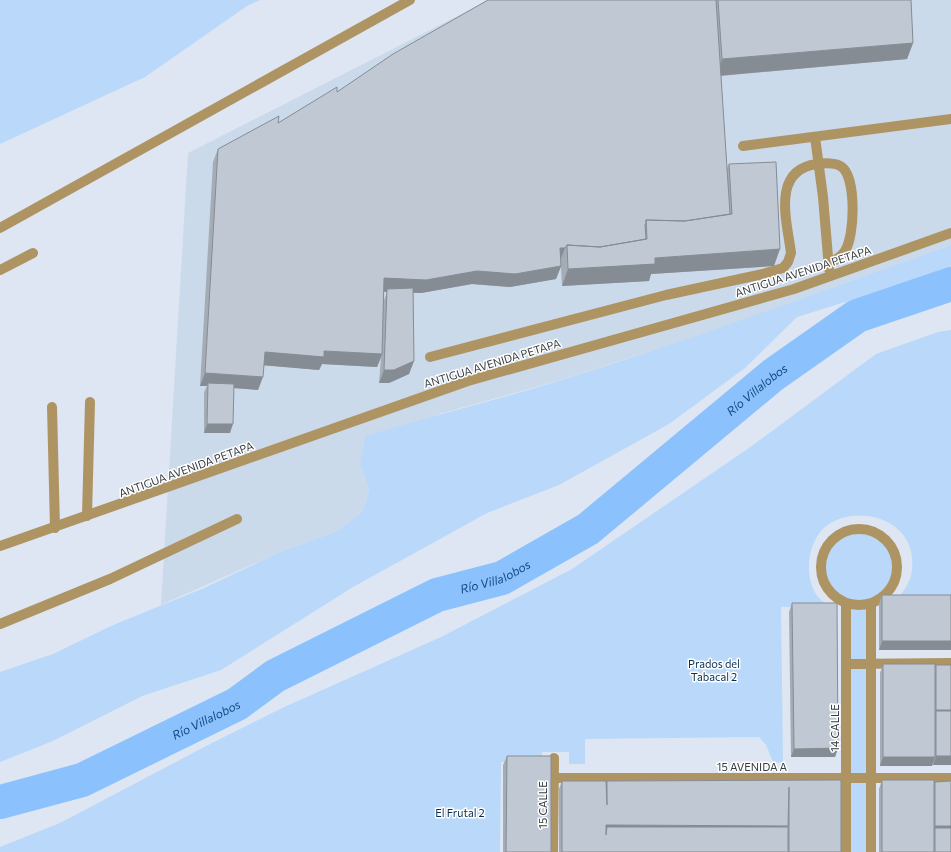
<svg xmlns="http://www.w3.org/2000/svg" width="951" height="852" font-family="Commissioner,sans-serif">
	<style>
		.built { fill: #cbdaeb }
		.green { fill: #bad8f9 }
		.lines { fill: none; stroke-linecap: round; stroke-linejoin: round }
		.river { stroke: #8bc1fc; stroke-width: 34 }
		.minor { stroke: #ae9463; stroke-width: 10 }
		.wall { fill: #a4acb5; fill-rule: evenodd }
		.shaded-wall { fill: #868c94 }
		.building { fill: #bfc8d3; stroke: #868c94 }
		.labels { text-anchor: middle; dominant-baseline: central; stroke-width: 3; stroke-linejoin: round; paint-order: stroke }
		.street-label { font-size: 11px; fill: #373b3f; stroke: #fff }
		.park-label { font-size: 11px; fill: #072e53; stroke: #fff }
		.water-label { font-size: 12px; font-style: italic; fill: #134b80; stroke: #fff }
	</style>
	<rect width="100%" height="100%" fill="#dde6f2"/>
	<path class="built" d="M489,0H951V245L704,334L561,380L439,414L360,464L369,490L363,511L337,531L278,553L161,605L188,153Z"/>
	<path class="green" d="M0,0H260L247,6L145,77L0,144Z
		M951,245V269L797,317L745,368L669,424L559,485L487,513L353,587L221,670L142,696L53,741L0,762V672L53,654L111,626L204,588L278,553L337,531L363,511L369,490L360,464L365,436C430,416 497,400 562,380C693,339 822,291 951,245Z
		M951,330V603L895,600C910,587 915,572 911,551C903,517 857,506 829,524C807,538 802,578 819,598C822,601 827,604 831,607H781L783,763L773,762L766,745L759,737L585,739V764H569V752H542V762H501L500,852H0V847L60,823L212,743L280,709L441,637L572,569L749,448L876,354L938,332Z
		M824 567a35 35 0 1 1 70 0a35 35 0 1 1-70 0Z
		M846,604L859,606L871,604V852H846Z"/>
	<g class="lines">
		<path class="river" id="s1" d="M0,802L82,780L237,704L275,676L437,595L502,578L588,529L773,375L857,316L951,284"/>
		<path class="minor" d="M815,137L823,197L829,269
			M743,146L951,119
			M0,228L410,0
			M0,270L33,253
			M430,357L666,295L763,274L783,268L788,262L791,253C787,221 771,170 817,164C825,163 837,162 843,168C856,181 855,235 845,251C841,257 835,260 829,264
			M52,407L55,528
			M87,516L90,402
			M821 567a38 38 0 1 1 76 0a38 38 0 1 1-76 0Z
			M0,546L468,381L794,289L951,233
			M871,604V852
			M0,624L110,579L237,519
			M846,664L951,663
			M554,778H951
			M553,852L554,758
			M846,852V604"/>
	</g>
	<path class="wall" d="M488,0H911L913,43L907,59L721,76L727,168L729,164L774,266L651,274L649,281L562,286L561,267L556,279L510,287L472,284L421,293H413L414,361L409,374L389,383H379L381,358L377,367L322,364L319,370L264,365L258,390L233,388L230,433H204V392L207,386H200L213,162L218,149L278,123L337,92ZM384,292H387L384,300Z
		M882,595H951V650H879V604Z
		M792,603L838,748L835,757H791L789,612Z
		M883,664L935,668L936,665H951V765H933V762L932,766H880V673Z
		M507,756L551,852H503V765Z
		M841,780V852H559V789L562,781L606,783L607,781Z
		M882,780L934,784L935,782L951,852H879V789Z"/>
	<path class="shaded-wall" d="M913,43L907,59L716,76L722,59Z
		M560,248H565L560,261Z
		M780,249L774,266L651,274L649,281L562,286L568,269L655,258Z
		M561,266L556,279L510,287L472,284L421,293L387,292V289V292L380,291L384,278L477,271Z
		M324,351L382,354L377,367L322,364L319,370L260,365L265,352Z
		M414,361L409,374L389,383H379L384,370Z
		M205,373L263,377L258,390L208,386V383L207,386H200Z
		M207,424H233L230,433H204Z
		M882,641H951V650H879Z
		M936,710H951V719L936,711L933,719Z
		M838,748L835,757H791L794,749Z
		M936,756H951V765H933Z
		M883,757H935L932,766H880Z
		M606,825L788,826L785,835L607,827L604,834Z
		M935,826H951V835L935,828L932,835Z"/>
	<path class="building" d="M488,0H716L730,214L685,221L646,220V224H645L646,239L600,247L567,245L565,248H560L561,266L515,274L477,271L426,280L384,278L382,354L324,351V357L265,352L263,377L205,373L218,149L279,116L278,123L337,87V92L393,54Z
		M718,0H911L913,43L722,59Z
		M776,162L780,249L655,258V264L568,269L567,245L600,247L647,239L646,220L685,221L732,214L729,164Z
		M413,288L414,361L394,370H384L387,289Z
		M208,383L234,384L233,424H207Z
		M882,595H951V641H882Z
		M792,603H837L838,748L794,749Z
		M883,664H935V757H883Z
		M936,665H951V710H936Z
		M936,711H951V756H936Z
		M507,756H551V852H506Z
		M841,780V852H789V787L788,826L606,825V835L607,827H788V852H562V781H606L607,805V781Z
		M882,780H934V852H882Z
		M951,781V826H935V782Z
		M935,828H951V852H935Z"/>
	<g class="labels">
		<g class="street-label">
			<text transform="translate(803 271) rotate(-18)">ANTIGUA AVENIDA PETAPA</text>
			<text transform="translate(492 363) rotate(-17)">ANTIGUA AVENIDA PETAPA</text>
			<text transform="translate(186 469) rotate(-20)">ANTIGUA AVENIDA PETAPA</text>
			<text transform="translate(834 728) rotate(-90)">14 CALLE</text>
			<text x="752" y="766">15 AVENIDA A</text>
			<text transform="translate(542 805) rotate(-90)">15 CALLE</text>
		</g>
		<g class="park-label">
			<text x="714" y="663">Prados del<tspan x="714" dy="13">Tabacal 2</tspan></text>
			<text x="460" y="812">El Frutal 2</text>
		</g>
		<g class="water-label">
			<text stroke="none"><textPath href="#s1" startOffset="871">Río Villalobos</textPath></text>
			<text stroke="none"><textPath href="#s1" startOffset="547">Río Villalobos</textPath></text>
			<text stroke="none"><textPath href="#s1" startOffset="223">Río Villalobos</textPath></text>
		</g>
	</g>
</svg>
